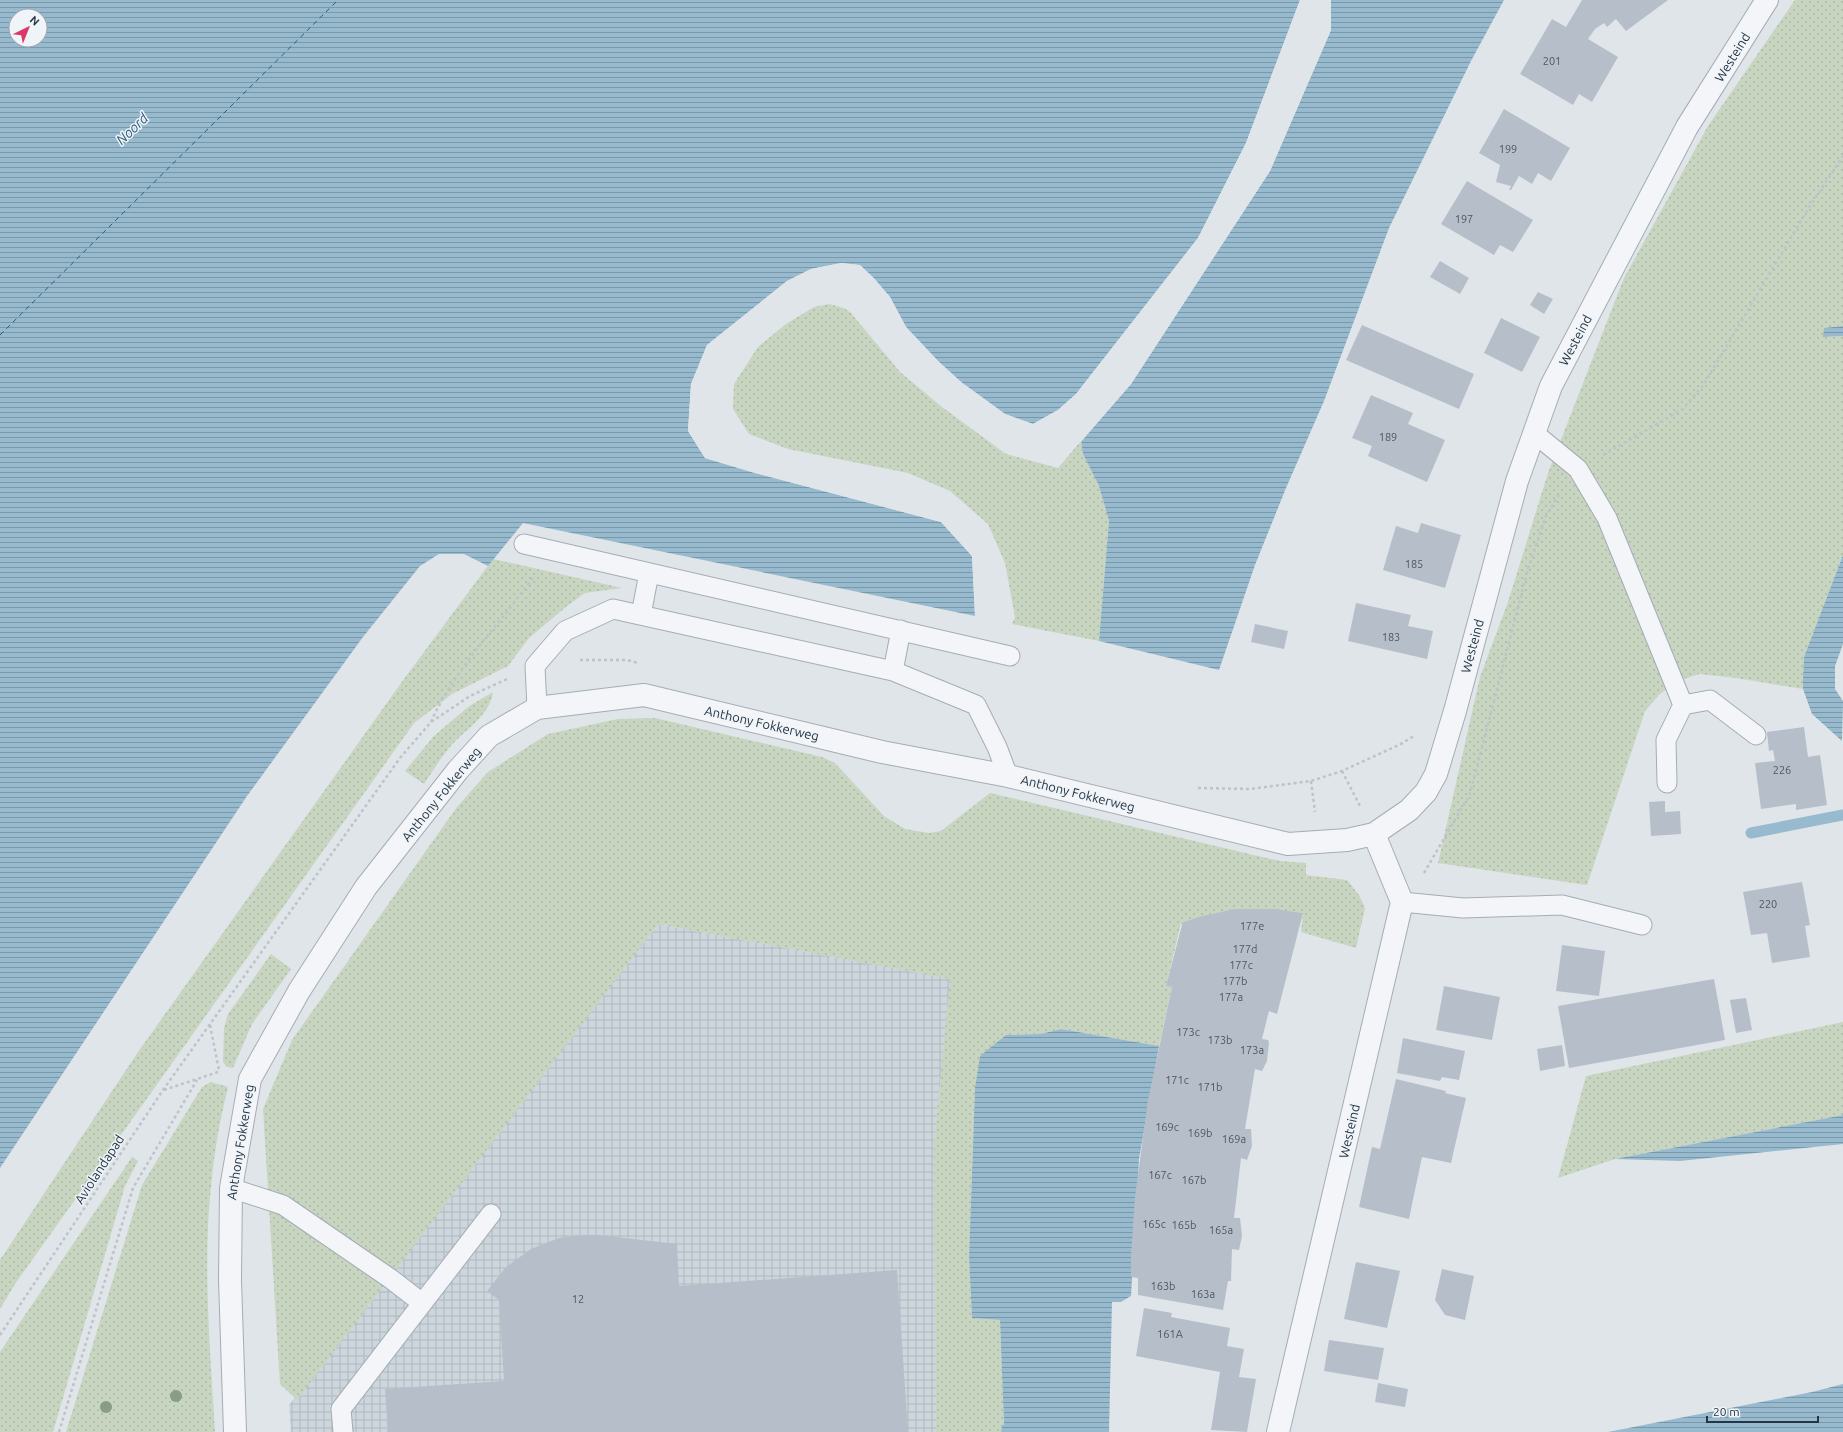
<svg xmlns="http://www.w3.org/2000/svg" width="1843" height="1432" font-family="Ubuntu,sans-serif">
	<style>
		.industrial { fill: url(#industrial-grid) }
		.grass { fill: url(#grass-dots) }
		.water { fill: url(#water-rules); fill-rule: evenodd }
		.pier { fill: #e0e5ea }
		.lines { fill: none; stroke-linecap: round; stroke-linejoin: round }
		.stream { stroke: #97bace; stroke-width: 11 }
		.ferry { stroke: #2c5c7c; stroke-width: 1; stroke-dasharray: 5 4; stroke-linecap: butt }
		.building { fill: #b6bfc9 }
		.lane-casing { stroke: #a4adb5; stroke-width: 21 }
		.street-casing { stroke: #a4adb5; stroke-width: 24 }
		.path { stroke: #bec3c9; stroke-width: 2.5; stroke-dasharray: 3 3; stroke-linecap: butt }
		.lane { stroke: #f3f5f8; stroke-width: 19 }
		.street { stroke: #f3f5f8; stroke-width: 22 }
		.tree { fill: #899c85 }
		.labels { text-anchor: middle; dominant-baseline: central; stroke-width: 3; stroke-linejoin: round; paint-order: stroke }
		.number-label { font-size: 11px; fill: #4a5865 }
		.street-label { font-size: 13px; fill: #263544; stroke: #eff4f8 }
		.water-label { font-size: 14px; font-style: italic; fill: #2c5c7c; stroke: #eff4f8 }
	</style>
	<defs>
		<pattern id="industrial-grid" width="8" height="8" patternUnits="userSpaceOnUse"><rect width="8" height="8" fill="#cdd5dd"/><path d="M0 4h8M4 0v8" fill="none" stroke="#b0b7bf"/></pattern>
		<pattern id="grass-dots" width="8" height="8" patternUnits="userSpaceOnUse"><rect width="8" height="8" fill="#c8d5c0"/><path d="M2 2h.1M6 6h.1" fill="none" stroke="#acb7a6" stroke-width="1.8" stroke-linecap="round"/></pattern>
		<pattern id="water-rules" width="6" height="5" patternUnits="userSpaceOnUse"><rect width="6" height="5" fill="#97bace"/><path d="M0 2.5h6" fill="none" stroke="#7b98a9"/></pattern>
	</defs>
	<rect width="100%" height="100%" fill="#e0e5ea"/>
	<path class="industrial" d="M658,924L951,979L934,1145L938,1432H291L289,1405Z"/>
	<path class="grass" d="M1795,0H1843V326L1824,328V337L1843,336V555L1804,657L1803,689L1736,678L1699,674L1678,681L1660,694L1645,711L1587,885L1438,863L1480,677L1508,602L1548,473L1624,278L1708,126Z
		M829,304L844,308L851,313L900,372L942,407L1006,454L1058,468L1081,441L1083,454L1099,486L1109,521L1099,641L1012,624L1015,617L1005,563L988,524L950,491L908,473L788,449L749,434L733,409L734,384L758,347L786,324L814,307Z
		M493,559L622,588L585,593L567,606L529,638L508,666L452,694L414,723L15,1284L0,1309V1260L138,1052L404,679Z
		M493,692C490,716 464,730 449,748C440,759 432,772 424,784L405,771L434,736L468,707Z
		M655,718L822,757L835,763L884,816L905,829L929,833L941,831L990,793L1258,856L1280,861L1306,863V875L1347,880L1359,895L1365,908L1356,948L1301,932L1303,913C1258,907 1224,908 1181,923L1166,986L1172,987L1159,1046L1061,1029L1041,1034L1006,1035L975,1088L969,1257L972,1318L1000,1320L1004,1425H1002L1001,1432H936L934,1145L950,979L658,924L297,1400L280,1384L263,1109L292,1040L457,807L488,772L548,734L618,719Z
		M271,954L291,969L252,1024L233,1068L227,1067L223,1062L224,1028L228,1014Z
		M1843,1022V1115L1615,1159L1558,1178L1586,1076Z
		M211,1082L228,1087C221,1116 215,1146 212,1177C202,1261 210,1347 215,1432H66L142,1185L202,1087Z
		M132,1157L138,1161L125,1186L53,1432H0V1352Z"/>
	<path class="water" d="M0,0H1300L1246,143L1198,238L1076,394L1058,410L1033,424L1005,414L961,382L938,361L906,327L890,297L860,265L841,263L811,269L787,281L707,345L691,384L688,431L705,458L755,473L941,522L972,556L975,616L523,523L488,566L464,554H439L420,566L363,637L247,796L0,1168ZM16,16H40V40H16Z
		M1331,0H1504L1471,61L1389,228L1324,401L1286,488L1255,565L1219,670L1099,641L1109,521L1099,486L1083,454L1081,441L1131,384L1270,171L1331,30Z
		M1843,326V336L1823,337L1824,328Z
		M1843,555V644L1835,666V689L1843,701L1842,741L1812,714L1803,689V678L1804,657Z
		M1061,1029L1159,1046L1139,1159L1131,1296L1121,1302H1112L1109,1432H1001L1002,1425H1004L1000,1320L972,1318L969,1257L975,1088L980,1056L1006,1035L1041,1034Z
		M1843,1115V1144L1680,1161L1615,1159Z
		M1843,1384V1432H1608L1812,1392Z"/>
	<path class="pier" d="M1300,0H1302L1248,144L1199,239L1077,396L1059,412L1033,426L1004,416L960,383L936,362L904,328L888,298L872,279L859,267L841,265L812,271L788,283L708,346L693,384L691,430L707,456L755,471L943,520L974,555L977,617L975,616L972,556L941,522L755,473L705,458L688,431L691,384L707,345L787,281L811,269L841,263L860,265L874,278L890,297L906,327L938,361L961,382L1005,414L1033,424L1058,410L1076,394L1198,238L1246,143Z
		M1329,0H1331V30L1270,171L1131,384L1080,443V440L1130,383L1268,170L1329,30Z"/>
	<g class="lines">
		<path class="stream" d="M1751,833L1843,815"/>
		<path class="ferry" d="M0,335L338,0"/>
	</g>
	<path class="building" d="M1582,0H1668L1626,31L1616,19L1607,27L1604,23L1595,29L1588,39L1618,57L1592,102L1579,94L1573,105L1520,74L1552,19L1566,27Z
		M1504,109L1570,148L1551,181L1538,173L1532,184L1519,176L1511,190H1509L1511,186L1496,182L1500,165L1479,153Z
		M1467,181L1533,220L1513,252L1500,245L1494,255L1441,224Z
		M1440,261L1469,278L1460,294L1430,277Z
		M1538,292L1553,299L1544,314L1530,305Z
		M1501,318L1540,337L1522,372L1484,353Z
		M1362,325L1474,374L1459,409L1346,360Z
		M1371,395L1413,413L1408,424L1445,440L1427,482L1368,456L1372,446L1352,438Z
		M1421,523L1461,535L1445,588L1383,570L1396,526L1418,533Z
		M1356,603L1411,615L1408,626L1433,631L1427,659L1348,641Z
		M1255,624L1288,631L1284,649L1251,642Z
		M1804,727L1808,757L1820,755L1827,805L1796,810V804L1761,809L1755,763L1775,761L1773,750L1769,751L1767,732Z
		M1665,801V812L1680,811L1681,834L1651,836L1649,802Z
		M1802,882L1810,925L1805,926L1810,957L1772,963L1767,933L1751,935L1743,892Z
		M1235,909H1275L1303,913L1277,1014L1269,1011L1262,1039L1268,1040L1269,1043L1267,1061L1262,1071L1255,1069L1245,1129H1251L1252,1146L1247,1160L1241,1158L1234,1218H1240L1242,1236L1239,1250L1232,1249L1231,1281H1228L1223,1310L1138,1295V1278L1131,1277V1256L1135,1197L1148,1100L1172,987L1166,986L1182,925L1181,923L1198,917Z
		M1562,945L1605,951L1599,996L1556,991Z
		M1714,979L1725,1040L1569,1068L1558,1006Z
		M1444,986L1500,997L1492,1040L1436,1030Z
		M1746,998L1752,1030L1736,1033L1730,1000Z
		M1403,1038L1465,1051L1459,1080L1442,1077L1440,1081L1397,1073Z
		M1562,1045L1565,1066L1540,1071L1537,1049Z
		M1396,1079L1446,1091L1445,1093L1466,1098L1451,1163L1422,1157L1409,1219L1359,1207L1372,1147L1380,1149Z
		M579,1235H599L677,1244L679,1286L897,1270L908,1432H388L385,1389L504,1381L499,1300L487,1291L506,1267L531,1249L559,1238Z
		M1356,1262L1400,1271L1387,1328L1344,1319Z
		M1442,1269L1474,1276L1465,1320L1445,1315L1435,1300Z
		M1144,1308L1172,1313L1171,1317L1230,1328L1227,1346L1244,1349L1239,1377L1256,1379L1247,1432L1211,1430L1220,1372L1136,1356Z
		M1329,1340L1384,1348L1378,1380L1324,1371Z
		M1378,1383L1408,1389L1405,1407L1375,1402Z"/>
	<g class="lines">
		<defs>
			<path id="lane" d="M1534,433L1578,469L1607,518L1683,705L1666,740L1667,783
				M524,544L1010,656
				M641,615L649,573
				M893,671L901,630
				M1683,705L1710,700L1756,735
				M537,708L535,666L565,631L613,609L893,671L976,705L997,747L1008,776
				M1402,902L1463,908L1562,905L1642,925
				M231,1188L283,1205L391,1279L422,1303
				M343,1432L341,1409L491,1214"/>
			<path id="street" d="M235,1432L230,1280L231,1188L250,1079L299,991L366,887L458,770L489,736L537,708L644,695L882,752L1008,776L1288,844L1347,840L1374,834L1409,810L1426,792L1436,774L1455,711L1517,481L1551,386L1687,127L1767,0
				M1278,1432L1402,902L1374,834"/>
		</defs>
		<use href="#lane" class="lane-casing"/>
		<use href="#street" class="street-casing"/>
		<path class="path" d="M1603,455L1683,409L1704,384L1808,209L1843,156
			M580,660H627L639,663
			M431,722C454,669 501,623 534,576
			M1342,771L1360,806
			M1311,781L1315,812
			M1198,788L1250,789L1311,781L1342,771L1399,745L1414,736
			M1424,873L1470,794L1528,569L1546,516L1559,495
			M210,1025L219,1070
			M164,1090L221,1071
			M0,1335L163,1090L400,758L431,722L470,696L507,679
			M59,1432L133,1188L197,1080"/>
		<use href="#lane" class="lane"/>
		<use href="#street" class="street"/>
	</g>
	<g class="tree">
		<circle cx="176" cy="1396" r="6"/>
		<circle cx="106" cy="1407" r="6"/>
	</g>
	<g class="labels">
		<g class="number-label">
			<text x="1552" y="61">201</text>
			<text x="1508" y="149">199</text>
			<text x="1464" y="219">197</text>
			<text x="1388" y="437">189</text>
			<text x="1414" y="564">185</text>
			<text x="1391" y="637">183</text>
			<text x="1782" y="770">226</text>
			<text x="1768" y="904">220</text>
			<text x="1252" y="926">177e</text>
			<text x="1245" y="949">177d</text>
			<text x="1241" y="965">177c</text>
			<text x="1235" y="981">177b</text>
			<text x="1231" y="997">177a</text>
			<text x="1188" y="1032">173c</text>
			<text x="1220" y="1040">173b</text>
			<text x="1252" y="1050">173a</text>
			<text x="1177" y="1080">171c</text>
			<text x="1210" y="1087">171b</text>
			<text x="1167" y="1127">169c</text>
			<text x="1200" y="1133">169b</text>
			<text x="1234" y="1139">169a</text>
			<text x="1160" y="1175">167c</text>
			<text x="1194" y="1180">167b</text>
			<text x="1154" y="1224">165c</text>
			<text x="1184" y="1225">165b</text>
			<text x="1221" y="1230">165a</text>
			<text x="1163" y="1286">163b</text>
			<text x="1203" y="1294">163a</text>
			<text x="578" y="1299">12</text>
			<text x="1170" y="1334">161A</text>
		</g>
		<g class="street-label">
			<text transform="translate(1732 57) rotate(-58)">Westeind</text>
			<text transform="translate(1575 340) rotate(-62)">Westeind</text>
			<text transform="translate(1472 646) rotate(-75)">Westeind</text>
			<text transform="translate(762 723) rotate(13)">Anthony Fokkerweg</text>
			<text transform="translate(1078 793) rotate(14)">Anthony Fokkerweg</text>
			<text transform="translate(441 794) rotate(-51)">Anthony Fokkerweg</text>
			<text transform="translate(1349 1131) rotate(-77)">Westeind</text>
			<text transform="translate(240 1142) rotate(-81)">Anthony Fokkerweg</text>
			<text transform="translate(99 1169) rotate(-57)">Aviolandapad</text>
		</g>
		<g class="water-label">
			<text transform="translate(132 129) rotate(-44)">Noord</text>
		</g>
	</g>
	<g transform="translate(28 28) rotate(43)"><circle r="19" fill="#eff4f8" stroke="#9fa8b0"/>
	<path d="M0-3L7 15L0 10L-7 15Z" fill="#dd3769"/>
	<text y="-6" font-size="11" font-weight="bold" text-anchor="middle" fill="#263544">N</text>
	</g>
	<path d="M1707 1416v6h111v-6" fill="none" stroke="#263544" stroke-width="2"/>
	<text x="1713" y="1416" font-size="12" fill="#263544" stroke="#eff4f8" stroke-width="3" paint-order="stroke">20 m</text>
</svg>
